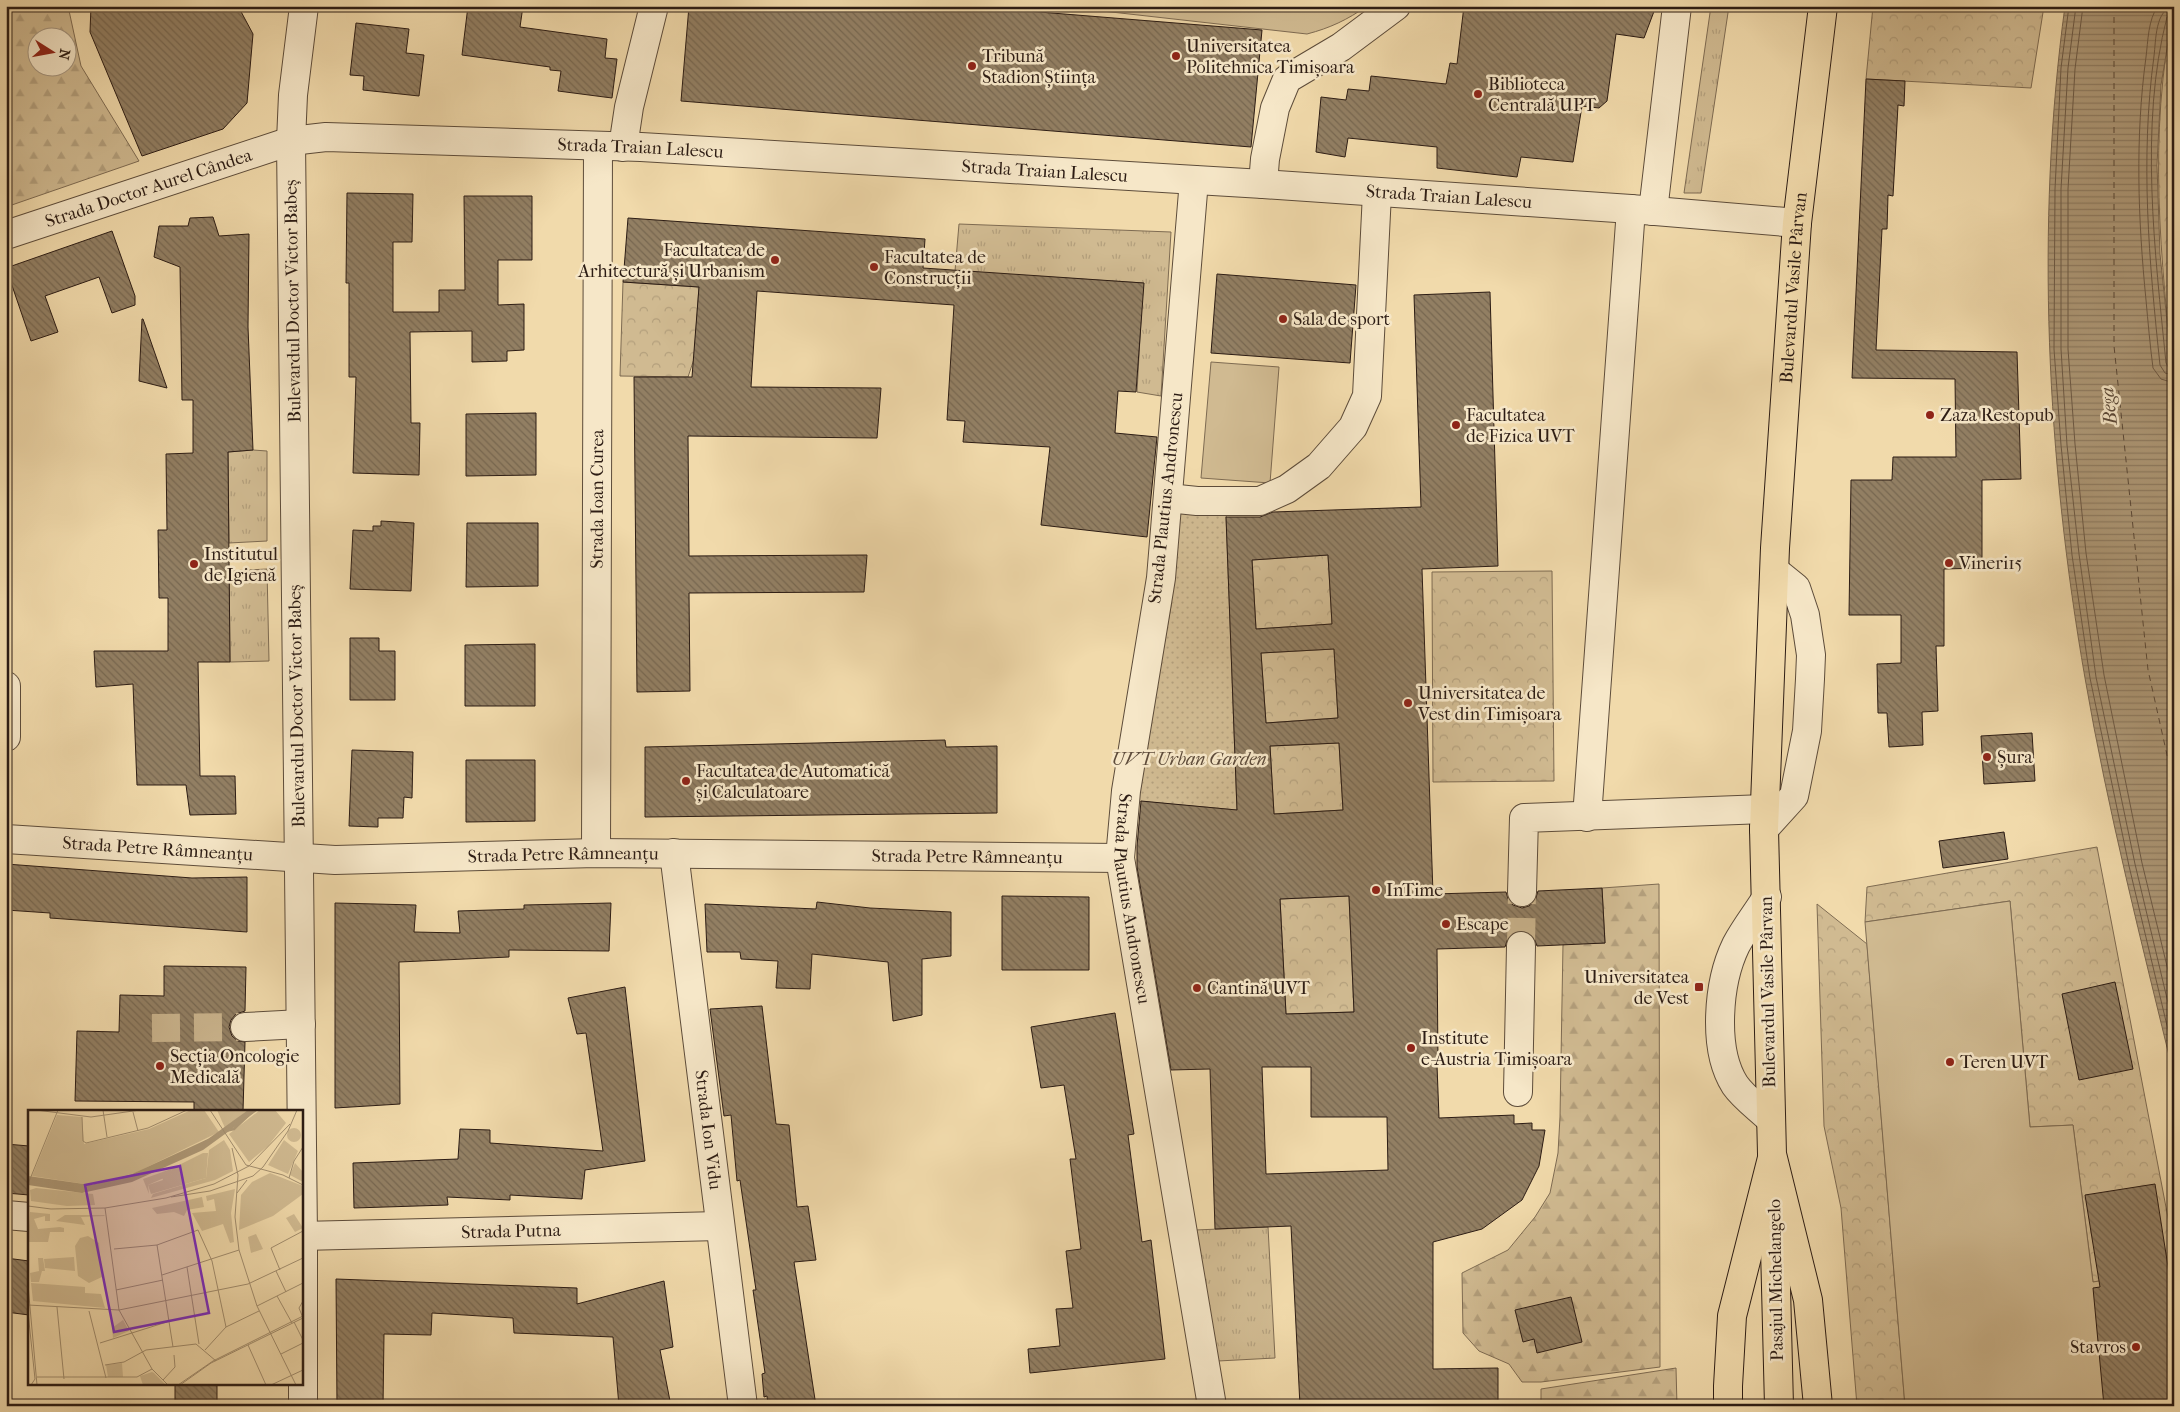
<svg xmlns="http://www.w3.org/2000/svg" width="2180" height="1412" font-family="'IM FELL French Canon',serif">
	<style>
		.grass { fill: url(#grass-tufts); stroke: #7e6b52 }
		.forest { fill: url(#forest-firs); stroke: #7e6b52; fill-rule: evenodd }
		.park { fill: url(#park-crowns); stroke: #7e6b52 }
		.garden { fill: url(#garden-dots); stroke: #7e6b52 }
		.pitch { fill: #d0ba91; stroke: #7e6b52 }
		.water { fill: url(#water-rules); stroke: #7a6750 }
		.lines { fill: none; stroke-linecap: round; stroke-linejoin: round }
		.shore { stroke: #6d5a46; stroke-width: 1 }
		.ferry { stroke: #5a4837; stroke-width: 1; stroke-dasharray: 6 5; stroke-linecap: butt }
		.building { fill: url(#building-back-hatch); stroke: #2c1c14; fill-rule: evenodd }
		.minor-tunnel { stroke: #cab48d; stroke-width: 28; stroke-dasharray: 28 14; stroke-linecap: butt }
		.minor-casing { stroke: #5d4c3a; stroke-width: 30 }
		.major-casing { stroke: #2c1c14; stroke-width: 30 }
		.minor { stroke: #f6e7c8; stroke-width: 28 }
		.major { stroke: #f1daab; stroke-width: 28 }
		.poi-dot { fill: #8f2418; stroke: #f6e7c8; stroke-width: 2 }
		.labels { text-anchor: middle; dominant-baseline: central; stroke-width: 5; stroke-linejoin: round; paint-order: stroke }
		.poi-label { font-size: 18px; fill: #2c1c14; stroke: #f6e7c8; text-anchor: start }
		.street-label { font-size: 18px; fill: #2c1c14; stroke: #f6e7c8 }
		.park-label { font-size: 18px; font-style: italic; fill: #5d4b3a; stroke: #f6e7c8 }
		.water-label { font-size: 19px; font-style: italic; fill: #5a4837; stroke: #f6e7c8 }
		.inset-river { fill: none; stroke: #ae9978; stroke-width: 2.5 }
		.inset-road { fill: none; stroke: #a28e6f; stroke-width: 1 }
		.view { fill: #7b2cbf; fill-opacity: 0.15; stroke: #7b2cbf; stroke-width: 2.5 }
		.inset-edge { fill: none; stroke: #2c1c14; stroke-width: 2.5 }
	</style>
	<defs>
		<pattern id="grass-tufts" width="24" height="20" patternUnits="userSpaceOnUse" patternTransform="scale(1.25)"><rect width="24" height="20" fill="#d0ba91"/><path d="M3 7l-1-3M5 7V3M7 7l1-3M15 17l-1-3M17 17v-4M19 17l1-3" fill="none" stroke="#b39f7c"/></pattern>
		<pattern id="forest-firs" width="22" height="20" patternUnits="userSpaceOnUse" patternTransform="scale(1.25)"><rect width="22" height="20" fill="#d0ba91"/><path d="M5 1l3.5 6h-7zM16 11l3.5 6h-7z" fill="#b39f7c"/></pattern>
		<pattern id="park-crowns" width="20" height="18" patternUnits="userSpaceOnUse" patternTransform="scale(1.25)"><rect width="20" height="18" fill="#d0ba91"/><path d="M2 6a3 3 0 1 1 6 0M12 15a3 3 0 1 1 6 0" fill="none" stroke="#b39f7c"/></pattern>
		<pattern id="garden-dots" width="8" height="8" patternUnits="userSpaceOnUse" patternTransform="scale(1.25)"><rect width="8" height="8" fill="#d0ba91"/><path d="M2 2h.1M6 6h.1" fill="none" stroke="#b39f7c" stroke-width="1.8" stroke-linecap="round"/></pattern>
		<pattern id="water-rules" width="6" height="5" patternUnits="userSpaceOnUse" patternTransform="scale(1.25)"><rect width="6" height="5" fill="#ae9978"/><path d="M0 2.5h6" fill="none" stroke="#8e7c61"/></pattern>
		<pattern id="building-back-hatch" width="6" height="6" patternUnits="userSpaceOnUse" patternTransform="scale(1.25)"><rect width="6" height="6" fill="#927f63"/><path d="M-1 5l2 2M0 0l6 6M5-1l2 2" fill="none" stroke="#776750"/></pattern>
	</defs>
	<rect width="100%" height="100%" fill="#f1daab"/>
	<filter id="stains"><feTurbulence type="fractalNoise" baseFrequency=".004" numOctaves="4"/><feColorMatrix values="0 0 0 0 .2 0 0 0 0 .09 0 0 0 0 .02 0 0 0 .5 -.17"/></filter>
	<radialGradient id="worn" r=".72"><stop offset=".6" stop-color="#630" stop-opacity="0"/><stop offset="1" stop-color="#630" stop-opacity=".3"/></radialGradient>
	<path class="grass" d="M1711,6H1729L1701,193H1684Z
		M959,224L1171,232L1161,396L1137,392L1143,283L955,271Z
		M253,450L267,451V541L229,543L228,452Z
		M267,569L269,661L230,662L229,571Z
		M1268,1227L1275,1358L1218,1361L1195,1230Z"/>
	<path class="forest" d="M6,6H68L81,66L139,161L6,207ZM38,38H68V68H38Z
		M1659,884L1660,1367L1541,1382H1522L1509,1364L1479,1351L1463,1333L1462,1273L1508,1250L1535,1217L1550,1193L1558,1153L1560,1117L1563,944L1605,943L1602,888Z
		M1676,1368L1677,1406H1541V1389Z"/>
	<path class="park" d="M1873,6H2044L2031,88L1866,79Z
		M2174,7V388C2161,256 2147,139 2174,7Z
		M623,282L699,287L694,359L688,377L620,376Z
		M1328,555L1332,624L1256,629L1252,560Z
		M1552,571L1554,781L1433,782L1432,572Z
		M1334,649L1338,718L1266,723L1261,653Z
		M1339,743L1343,810L1274,814L1270,746Z
		M2097,847L2174,1249V1269L2093,1282L2073,1125L2030,1127L2010,901L1865,922L1867,887Z
		M1349,896L1354,1012L1286,1014L1280,899Z
		M1817,904L1867,944L1905,1406H1857L1841,1208L1824,1126Z"/>
	<path class="garden" d="M1180,510L1226,514L1237,810L1136,801L1171,606Z"/>
	<path class="pitch" d="M1058,6H1367C1347,20 1330,28 1307,34Z
		M1211,362L1279,367L1270,483L1201,478Z
		M2010,901L2030,1127L2073,1125L2093,1282L2174,1269V1406H1905L1865,922Z"/>
	<path class="water" d="M2065,6H2174L2161,85L2157,165L2160,254L2174,388V1076C2142,944 2108,812 2085,678C2047,460 2035,226 2065,6Z"/>
	<g class="lines">
		<path class="shore" d="M2069,6L2061,68L2055,189L2054,349L2061,445L2072,555L2090,678L2129,866L2174,1055
			M2076,6L2068,68L2061,189V349L2067,445L2079,554L2096,677L2135,864L2174,1028
			M2083,6L2075,69L2068,189V349L2075,444L2086,553L2104,675L2142,863L2174,995
			M2158,6C2148,19 2148,42 2146,57C2135,138 2138,219 2146,300C2148,322 2150,345 2153,368L2161,379L2174,383
			M2174,7C2155,8 2156,41 2154,56C2140,159 2149,261 2160,365L2165,373L2174,375
			M2174,14L2167,17C2139,125 2155,253 2166,363L2169,368L2174,369"/>
		<path class="ferry" d="M2114,6V346L2148,670L2174,786"/>
	</g>
	<path class="building" d="M91,6H238L253,34L247,103L223,129L142,156L90,32Z
		M468,6H523L520,27L607,39L605,58L617,59L612,98L558,91L561,71L550,70V67L462,55Z
		M689,6H965L1262,30L1251,147L681,101Z
		M1464,6H1656L1644,38L1616,34L1607,101L1599,108L1582,106L1573,162L1521,157L1517,177L1437,168V147L1348,138L1345,157L1316,152L1321,97L1346,100L1348,89L1369,91L1371,76L1446,84L1450,63L1457,64Z
		M356,23L409,29L406,53L424,55L419,96L363,90L364,76L350,75Z
		M1866,79L1905,81L1904,106L1898,105L1893,196L1888,195L1887,229H1882L1876,350L2017,352L2021,479L1982,480V568L1944,569V646H1936L1938,711L1922,712L1923,745L1889,747L1887,713H1878L1877,664L1901,663V615H1849L1851,480H1892L1893,457H1956L1955,379L1852,378Z
		M347,193L413,194L412,242H393V312H439V290H465L464,196H532V260H498V305L524,304V350L507,351V361L472,362V331L410,332L411,423H420L419,475L353,473L356,377H349V283H346Z
		M213,217L219,236L249,234L248,327L253,450L228,452L230,662H198L200,776H235L236,814L190,815L186,785H137L133,684L96,687L94,651H168V598H159L158,530H167L166,454L193,453V400H182L180,267L154,257L159,226H188L190,218Z
		M628,218L925,239L923,268L1144,283L1136,392L1118,391L1115,433L1157,437L1147,537L1041,525L1050,447L963,442L965,421L947,420L954,305L757,291L751,387L881,388L877,438L688,436L689,556L867,555L864,592L689,593L690,691L637,692L634,377H692L699,287L623,282Z
		M112,231L135,296V305L112,313L99,277L45,296L58,332L31,341L6,268Z
		M1217,274L1356,285L1350,363L1211,353Z
		M1490,292L1498,566L1422,569L1433,894L1506,892L1508,899L1513,905L1522,908L1529,906L1535,901L1538,891L1602,888L1605,943L1537,946L1534,938L1529,933L1521,930L1513,933L1508,938L1505,947L1437,949L1438,1061L1437,1065L1439,1118L1514,1115V1124L1532,1123V1130H1545L1539,1166L1522,1200L1482,1229L1433,1242V1369L1498,1368V1406H1300L1291,1226L1215,1229L1210,1069L1171,1070L1137,867V846L1141,801L1237,810L1226,517H1260L1273,512L1421,507L1414,295ZM1328,555L1332,624L1256,629L1252,560ZM1334,649L1338,718L1266,723L1261,653ZM1339,743L1343,810L1274,814L1270,746ZM1349,896L1354,1012L1286,1014L1280,899ZM1262,1067H1311V1117H1387L1388,1170L1266,1174Z
		M142,319H143L167,388L139,381Z
		M536,413V475L466,476V414Z
		M381,521L414,523L411,591L350,589L353,530L373,531V526H381Z
		M467,523H538V586L466,587Z
		M350,638H379V651H395V700H350Z
		M535,644V706H465V645Z
		M2032,733L2035,781L1984,784L1981,736Z
		M945,740L946,747L997,746V813L645,817V747Z
		M352,750L413,752L412,798L404,797L403,818H378V827L349,826Z
		M466,760H535V821L466,822Z
		M2004,832L2008,859L1943,868L1939,841Z
		M6,864L192,878L247,877V932L50,918V913L6,910Z
		M1002,896L1089,897V970H1002Z
		M817,902L870,908L951,912V956L922,959V1015L893,1021L888,962L812,954L810,989L776,988L778,961L741,959L740,952H707L705,904L816,909Z
		M335,903L416,905L414,932L460,933L458,911L524,909V905L611,903L609,951L509,950V957L399,962L400,1104L335,1108Z
		M164,966L246,967L245,1011L236,1014L231,1020L229,1027L232,1036L238,1041L245,1042L243,1111H194V1102L75,1101L77,1031L119,1032L120,995L164,996Z
		M2115,982L2133,1069L2079,1080L2062,994Z
		M625,987L645,1161L585,1170L582,1199L510,1195V1200L447,1197L448,1205L354,1208L353,1163L458,1159L460,1129L490,1130V1143L603,1151L586,1033L577,1034L568,998Z
		M762,1006L776,1124L789,1125L797,1207L808,1206L816,1260L794,1262L816,1406H768L767,1396L764,1397L762,1374L765,1373L753,1290H756L740,1180L737,1181L731,1115L724,1116L710,1009Z
		M1115,1013L1134,1134L1128,1135L1142,1242L1151,1240L1165,1359L1030,1373L1028,1349L1060,1346L1056,1309L1073,1308L1066,1251L1081,1249L1070,1159H1076L1064,1085L1041,1088L1031,1027Z
		M6,1144L29,1146V1195L6,1193Z
		M2155,1184L2169,1273L2174,1272V1406H2104L2093,1288L2100,1287L2085,1195Z
		M6,1258L29,1261V1315L6,1312Z
		M336,1279L577,1288V1304L664,1281L673,1347L660,1350L671,1406H619L613,1337L514,1333L513,1318L432,1313L431,1335L384,1334L383,1406H337Z
		M1571,1297L1582,1342L1537,1353L1534,1339L1523,1342L1515,1310Z
		M175,1383H217V1406H175Z"/>
	<g class="lines">
		<path class="minor-tunnel" d="M1521,946L1522,892
			M152,1028L245,1027"/>
		<defs>
			<g id="minor">
				<path d="M623,147L629,107L654,6"/>
				<path id="s1" d="M1194,180L1161,578L1126,791L1120,858L1212,1406"/>
				<path d="M1263,184L1265,159L1275,108L1287,79L1341,47L1396,6"/>
				<path d="M1653,211L1677,6"/>
				<path id="s2" d="M6,235L291,141L326,137L641,147L1263,184L1631,209L1797,223"/>
				<path d="M1168,498L1197,501H1260L1287,489L1319,466L1353,427L1367,396L1377,193"/>
				<path d="M6,686V737"/>
				<path d="M1587,817L1631,209"/>
				<path d="M1764,829L1794,796L1807,731L1810,679L1811,655L1805,615L1796,588L1775,571"/>
				<path id="s3" d="M6,839L335,860L596,853L1120,858"/>
				<path id="s4" d="M596,853L598,146"/>
				<path id="s5" d="M674,853L743,1406"/>
				<path d="M1522,892L1524,818L1765,809"/>
				<path d="M1767,897C1757,913 1745,928 1736,945C1718,982 1712,1049 1735,1085C1744,1098 1760,1109 1771,1120"/>
				<path d="M245,1027L301,1024"/>
				<path d="M1518,1092L1521,946"/>
				<path d="M6,1215L29,1217"/>
				<path id="s6" d="M301,1236L720,1226"/>
				<path d="M303,1406V1236L291,141L293,95L304,6"/>
			</g>
			<g id="major">
				<path d="M1774,1208L1779,1406"/>
				<path d="M1728,1406V1386L1732,1316L1772,1158"/>
				<path id="s7" d="M1818,1406L1808,1300L1772,1154L1764,829L1775,548L1797,223L1823,6"/>
			</g>
		</defs>
		<use href="#minor" class="minor-casing"/>
		<use href="#major" class="major-casing"/>
		<use href="#minor" class="minor"/>
		<use href="#major" class="major"/>
	</g>
	<g class="poi-dot">
		<circle cx="1176" cy="56" r="5"/>
		<circle cx="972" cy="66" r="5"/>
		<circle cx="1478" cy="94" r="5"/>
		<circle cx="775" cy="260" r="5"/>
		<circle cx="874" cy="267" r="5"/>
		<circle cx="1283" cy="319" r="5"/>
		<circle cx="1930" cy="415" r="5"/>
		<circle cx="1456" cy="425" r="5"/>
		<circle cx="1949" cy="563" r="5"/>
		<circle cx="194" cy="564" r="5"/>
		<circle cx="1408" cy="703" r="5"/>
		<circle cx="1987" cy="757" r="5"/>
		<circle cx="686" cy="781" r="5"/>
		<circle cx="1376" cy="890" r="5"/>
		<circle cx="1446" cy="924" r="5"/>
		<rect x="1694" y="982" width="10" height="10" rx="2.5"/>
		<circle cx="1197" cy="988" r="5"/>
		<circle cx="1411" cy="1048" r="5"/>
		<circle cx="1950" cy="1062" r="5"/>
		<circle cx="160" cy="1066" r="5"/>
		<circle cx="2136" cy="1347" r="5"/>
	</g>
	<g class="labels">
		<g class="poi-label">
			<text x="1186" y="46">Universitatea<tspan x="1186" dy="21">Politehnica Timișoara</tspan></text>
			<text x="982" y="56">Tribună<tspan x="982" dy="21">Stadion Știința</tspan></text>
			<text x="1488" y="84">Biblioteca<tspan x="1488" dy="21">Centrală UPT</tspan></text>
			<text x="765" y="250" text-anchor="end">Facultatea de<tspan x="765" dy="21">Arhitectură și Urbanism</tspan></text>
			<text x="884" y="257">Facultatea de<tspan x="884" dy="21">Construcții</tspan></text>
			<text x="1293" y="319">Sala de sport</text>
			<text x="1466" y="415">Facultatea<tspan x="1466" dy="21">de Fizica UVT</tspan></text>
			<text x="1940" y="415">Zaza Restopub</text>
			<text x="204" y="554">Institutul<tspan x="204" dy="21">de Igienă</tspan></text>
			<text x="1959" y="563">Vineri15</text>
			<text x="1418" y="693">Universitatea de<tspan x="1418" dy="21">Vest din Timișoara</tspan></text>
			<text x="1997" y="757">Șura</text>
			<text x="696" y="771">Facultatea de Automatică<tspan x="696" dy="21">și Calculatoare</tspan></text>
			<text x="1386" y="890">InTime</text>
			<text x="1456" y="924">Escape</text>
			<text x="1689" y="977" text-anchor="end">Universitatea<tspan x="1689" dy="21">de Vest</tspan></text>
			<text x="1207" y="988">Cantină UVT</text>
			<text x="1421" y="1038">Institute<tspan x="1421" dy="21">e-Austria Timișoara</tspan></text>
			<text x="170" y="1056">Secția Oncologie<tspan x="170" dy="21">Medicală</tspan></text>
			<text x="1960" y="1062">Teren UVT</text>
			<text x="2126" y="1347" text-anchor="end">Stavros</text>
		</g>
		<g class="street-label">
			<text stroke="none"><textPath href="#s2" startOffset="650">Strada Traian Lalescu</textPath></text>
			<text stroke="none"><textPath href="#s2" startOffset="1055">Strada Traian Lalescu</textPath></text>
			<text stroke="none"><textPath href="#s2" startOffset="150">Strada Doctor Aurel Cândea</textPath></text>
			<text stroke="none"><textPath href="#s2" startOffset="1460">Strada Traian Lalescu</textPath></text>
			<text stroke="none"><textPath href="#s7" startOffset="1124">Bulevardul Vasile Pârvan</textPath></text>
			<text transform="translate(293 301) rotate(-91)">Bulevardul Doctor Victor Babeș</text>
			<text transform="translate(1166 498) rotate(-84)">Strada Plautius Andronescu</text>
			<text stroke="none"><textPath href="#s4" startOffset="354">Strada Ioan Curea</textPath></text>
			<text transform="translate(297 706) rotate(-91)">Bulevardul Doctor Victor Babeș</text>
			<text stroke="none"><textPath href="#s3" startOffset="152">Strada Petre Râmneanțu</textPath></text>
			<text stroke="none"><textPath href="#s3" startOffset="558">Strada Petre Râmneanțu</textPath></text>
			<text stroke="none"><textPath href="#s3" startOffset="962">Strada Petre Râmneanțu</textPath></text>
			<text stroke="none"><textPath href="#s1" startOffset="724">Strada Plautius Andronescu</textPath></text>
			<text transform="translate(1768 992) rotate(-91)">Bulevardul Vasile Pârvan</text>
			<text stroke="none"><textPath href="#s5" startOffset="279">Strada Ion Vidu</textPath></text>
			<text stroke="none"><textPath href="#s6" startOffset="210">Strada Putna</textPath></text>
			<text transform="translate(1776 1280) rotate(-91)">Pasajul Michelangelo</text>
		</g>
		<g class="park-label">
			<text x="1189" y="759">UVT Urban Garden</text>
		</g>
		<g class="water-label">
			<text transform="translate(2109 406) rotate(-96)">Bega</text>
		</g>
	</g>
	<g transform="translate(28 1110)">
		<rect width="275" height="275" fill="#f1daab"/>
		<path d="M259 25a7 7 0 1 1 14 0a7 7 0 1 1-14 0ZM256,30L270,41L260,64L240,55ZM267,53L275,62V72L262,65ZM2,102L22,104V111H17V106L6,109L10,119L32,117L36,118V122H22L20,132H0ZM266,104L275,118L267,122L258,108ZM37,105H76L77,106L53,107L57,115L28,111ZM228,124L235,139L223,143L220,127ZM10,148H15L17,161H14L11,172H3L2,163L11,161ZM3,173L57,177V183L73,184L77,198L5,191Z" fill="#d0ba91"/>
		<path d="M207,79L203,103L206,132L202,133L195,114L174,121L164,103L188,101L186,89L179,91L178,86ZM174,87L176,97L159,100L156,106L146,102L129,104L124,98ZM95,210L101,221L85,228L84,218Z" fill="#d0ba91"/>
		<path d="M163,0H176L191,22L107,63L63,75L4,66L29,5L54,7L56,34L121,19ZM189,0H220L197,18ZM232,0H247L258,13L240,36L221,52L201,24ZM196,30L202,40L205,61L187,70L123,88L125,84L178,68L181,40ZM143,59L145,64L120,75L121,84L115,69ZM242,63L275,76V84L245,106L211,120L213,85L224,72ZM8,78L65,84L67,95L39,96L3,91L2,80ZM46,147L47,161L17,158L16,149ZM94,253L95,267H80L78,255ZM124,262L126,263L138,275H115L112,266Z" fill="#d0ba91"/>
		<path d="M109,23L115,33L116,46L71,57L67,32ZM175,43H180L178,68L123,84L120,75L135,70L134,67L144,64L143,59ZM60,126L71,133L74,167L61,173L50,166L47,136L52,128Z" fill="#d0ba91"/>
		<path d="M220,0H230L175,40L104,72L54,83L0,75V66L63,75L104,64L180,29Z" fill="#ae9978"/>
		<path class="inset-river" d="M197,21L206,19L226,0M3,71L58,79L81,75L135,54L194,23"/>
		<path class="inset-road" d="M8,0L63,7L112,0M75,0L79,27M182,0L218,55L255,65L275,75M105,2L110,21M54,7L55,31L58,33L120,18L159,0M204,38L210,65L207,107L211,140L229,196L268,275M261,68L266,51L275,37M0,74L30,0M209,83L219,70M143,87L182,81L225,66L235,57L260,21L269,0M0,96L23,99L77,98L138,88L186,74L221,56L262,14M77,98L91,200L124,259L140,275M129,135L145,237M86,139L129,135L170,120L184,151L198,217M159,157L171,234M252,160L243,138L275,121M248,161L258,182M134,165L211,140M0,175L9,275M88,180L135,170M249,186L264,213M0,195L91,200L220,174L275,148M229,196L275,173M29,197L36,269M61,201L78,268M0,202L7,269L3,275M275,208L271,198L275,191M266,212L275,230M72,233L142,211M220,235L238,275M177,240L198,217L231,201M253,244L275,233M77,255L96,252L118,240L168,234L188,251M9,267H109L124,259M135,270L147,257L146,245M150,275L185,251L275,206M152,275L183,253L275,208M243,275L275,260"/>
		<path class="view" d="M152,56L181,203L86,222L57,75Z"/>
		<rect width="275" height="275" class="inset-edge"/>
	</g>
	<rect width="2180" height="1412" fill="none" stroke="#f1daab" stroke-width="25"/>
	<rect x="8" y="8" width="2165" height="1397" fill="none" stroke="#2c1c14" stroke-width="2.5"/>
	<rect x="12" y="12" width="2155" height="1387" fill="none" stroke="#2c1c14"/>
	<g transform="translate(52 52) rotate(101)"><circle r="24" fill="#f6e7c8" stroke="#a59680"/>
	<path d="M0-4L9 19L0 12L-9 19Z" fill="#8f2418"/>
	<text y="-8" font-size="14" font-weight="bold" text-anchor="middle" fill="#2c1c14">N</text>
	</g>
	<rect width="100%" height="100%" filter="url(#stains)"/>
	<rect width="100%" height="100%" fill="url(#worn)"/>
</svg>
